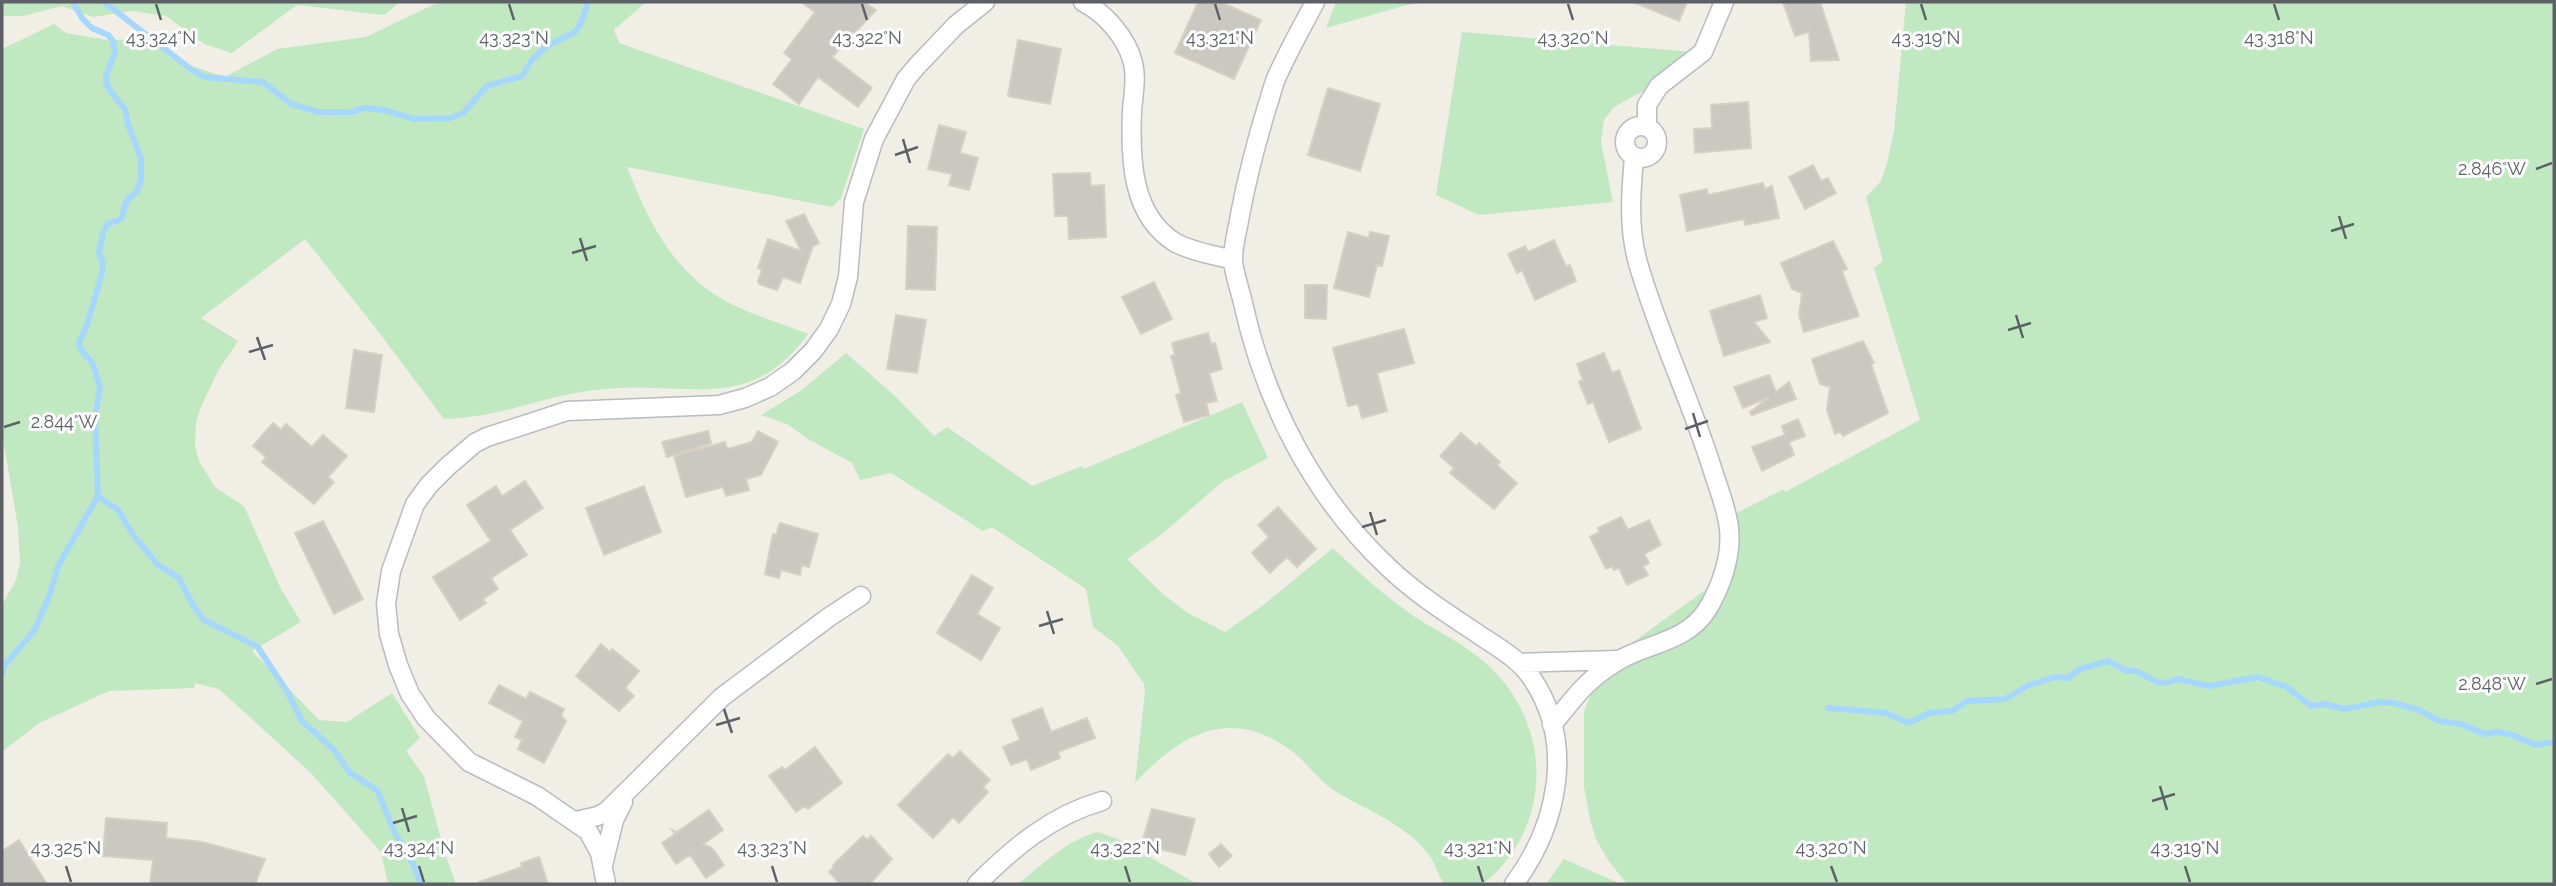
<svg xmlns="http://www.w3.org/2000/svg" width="2556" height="886" font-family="Raleway,sans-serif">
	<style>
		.green { fill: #c0e9c1 }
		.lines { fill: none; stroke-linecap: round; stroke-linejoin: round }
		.stream { stroke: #a6d7ff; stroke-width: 6 }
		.building { fill: #cbc8c2; stroke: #d6d0c3; stroke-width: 2 }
		.minor-casing { stroke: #b8bbc0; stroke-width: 21 }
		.minor { stroke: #fff; stroke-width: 18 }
		.ticks { fill: none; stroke: #5d6167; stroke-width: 2.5 }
		.ticks-label { font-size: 18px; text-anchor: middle; fill: #5d6167; stroke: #fff; stroke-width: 6; stroke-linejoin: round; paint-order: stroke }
	</style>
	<rect width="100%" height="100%" fill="#f0eee5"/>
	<path class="green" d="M2,2H400L384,15L297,5L232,53L204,44L166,16L132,11L93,17L62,6L23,16H2Z
		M439,2H646L614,30L619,43L864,129L841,198L832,207L627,167C646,216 669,264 714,294C741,312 778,322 808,334C792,356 772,375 746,383C714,393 683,388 650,388C632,387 614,388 596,390C543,396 497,418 444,419L378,331L305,239L201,318L238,341L218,371L200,409L196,423L195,446L199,461L215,487L244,506L281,589L301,622L252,651L319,720L347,722L392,693L420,738L406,751L424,776L445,854L456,884H388L381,852L311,773L219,689L195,683L194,688L109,691L39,723L2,752V605L16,580L20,563L18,527L2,433V49L54,24L66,33L107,40L151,39L192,66L225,77L277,49L366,37Z
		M1336,2H1428L1407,5L1326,28Z
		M1906,2H2554V884H1627L1608,860L1596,839L1590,819L1584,787V712L1595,684L1614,656L1712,585L1719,560L1721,521L1784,489L1785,492L1920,420L1874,268L1883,261L1866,197L1881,181L1887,163L1894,131Z
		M1462,32L1692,52L1649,88L1614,107L1604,120L1601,142L1613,202L1479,215L1436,195Z
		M846,353L895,396L934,436L947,427L1032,486L1082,466L1084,469L1242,402L1268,458L1222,482L1162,534L1127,559L1164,595L1188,613L1225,632L1262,606L1333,548C1359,573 1386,597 1415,617C1433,629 1453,638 1470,651C1517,683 1543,737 1535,794C1530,830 1511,862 1483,884H1444C1438,874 1434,860 1426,851C1402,822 1363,809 1332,789C1318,779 1307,763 1293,752C1232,705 1181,733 1135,783L1145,691L1144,684L1118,646L1093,627L1086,589L992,527L983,531L891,473L860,480L852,463L808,439L787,424L761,415L802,390Z
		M1098,832L1120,840L1197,884H1018C1042,865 1068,839 1098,832Z
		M1564,859L1621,884H1546Z"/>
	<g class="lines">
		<path class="stream" d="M104,2L192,70L204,77L263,82L291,104L318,112H351L365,108L384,110L414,119L450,118L463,113L487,86L522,76L532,60L547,46L575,32L581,23L588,2
			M98,496L118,510L134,536L158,565L179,578L193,605L204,620L257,646L288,693L302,721L334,750L350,773L377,790L395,833L413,864L421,884
			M2,674L4,666L34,631L50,594L58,566L98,496L95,418L100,387L93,364L80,348L79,342L87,325L102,273L103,262L99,252L104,230L108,224L121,219L127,200L137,191L141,180V158L128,124L125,109L111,92L106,83V76L115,53L113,41L108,35L92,28L82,18L73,2
			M1828,708L1886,713L1909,723L1929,713L1952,711L1967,701L2005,699L2029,685L2055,677L2068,678L2080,669L2108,661L2127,671H2136L2157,682L2166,683L2178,679L2209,686L2258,677L2287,687L2311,706L2325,704L2345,709L2380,702L2393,703L2419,710L2439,721L2461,724L2485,734L2496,732L2510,734L2536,745L2554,742"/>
	</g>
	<path class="building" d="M801,2H863L876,10L832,57L872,88L858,107L818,77L799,104L773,84L792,59L784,53L815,12Z
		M1198,2H1220L1261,20L1234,79L1175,53Z
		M1633,2H1687L1679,21Z
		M1783,2H1820L1839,60L1811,61L1809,32L1795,36Z
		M1018,40L1061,49L1050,104L1008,96Z
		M1328,88L1380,104L1360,171L1308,155Z
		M1748,102L1751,148L1695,153L1694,129L1712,128L1711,105Z
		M939,125L966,132L960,153L978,158L969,190L949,185L952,174L928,169Z
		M1813,165L1821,181L1828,178L1836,193L1805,209L1789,177Z
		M1090,173L1091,186L1104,185L1106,237L1069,239L1068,216H1055L1053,174Z
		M1763,183L1765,189L1772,186L1779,218L1745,225L1744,219L1687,231L1680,195L1707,189L1708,195Z
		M804,214L819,243L813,246L800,283L783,277L777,290L759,284L758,281L762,270L758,268L768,239L801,251L786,221Z
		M908,226L937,227L935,290L906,289Z
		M1348,232L1369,238L1370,232L1389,236L1382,266L1377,265L1369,297L1334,288Z
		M1554,240L1566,267L1570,265L1576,281L1535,300L1522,270L1517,273L1508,254L1525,246L1528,252Z
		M1833,241L1847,269L1842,271L1859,316L1804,332L1799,315L1802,293L1792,289L1781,263Z
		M1154,282L1172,319L1141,334L1122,297Z
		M1305,285H1327L1326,319L1305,318Z
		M1760,295L1767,318L1754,322L1770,342L1724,356L1710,311Z
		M896,315L926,320L917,373L887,369Z
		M1404,329L1414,363L1377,373L1387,411L1362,418L1358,404L1348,406L1333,348Z
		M1208,333L1211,344L1215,343L1222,369L1209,373L1217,401L1206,403L1209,415L1184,422L1176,395L1181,393L1171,356L1175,355L1172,343Z
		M1863,341L1874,363L1871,364L1888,413L1843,436L1841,432L1835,434L1827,410L1830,387L1820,384L1812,359Z
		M354,350L382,355L374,412L346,408Z
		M1604,353L1612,373L1619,370L1641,429L1609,442L1593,402L1588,404L1579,382L1583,380L1577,364Z
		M1769,375L1776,392L1789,382L1796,399L1752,415L1750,412L1770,397L1743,408L1734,387Z
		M1798,419L1805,436L1789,442L1794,455L1762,471L1752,447L1785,435L1782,426Z
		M273,423L281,430L286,424L312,447L323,435L347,456L328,477L334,482L314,504L262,462L266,457L253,446Z
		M708,431L711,443L667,457L662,442Z
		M758,431L778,442L761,475L746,479L749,490L726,496L723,487L686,497L674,456L725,442L727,449L752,442Z
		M1461,433L1476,446L1479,443L1500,462L1497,465L1517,483L1494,509L1450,473L1454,468L1440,456Z
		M525,481L543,508L510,530L527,555L491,578L498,589L483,599L486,603L460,620L433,577L491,541L467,505L496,486L502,496Z
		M644,486L661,532L604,555L586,508Z
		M1278,507L1316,549L1297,567L1287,557L1270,573L1252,553L1269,537L1258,525Z
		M1621,517L1628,530L1649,520L1661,545L1644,554L1649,563L1643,566L1648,575L1627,585L1619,568L1614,570L1612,566L1606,569L1590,537L1599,532L1598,528Z
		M323,521L363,599L334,614L295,533Z
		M780,523L818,534L809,567L802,565L800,575L781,570L779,578L765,574L773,534L776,535Z
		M972,575L993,588L977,614L1000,628L981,660L937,633Z
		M601,644L610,652L612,649L639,671L625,688L634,696L619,711L576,676Z
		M499,685L526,699L530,692L564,709L561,716L566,721L544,763L518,749L522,740L515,737L523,721L489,703Z
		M1042,708L1051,732L1087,718L1095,738L1058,752L1060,758L1031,770L1027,759L1011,765L1003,747L1020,740L1012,720Z
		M815,747L842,783L808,809L805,806L796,812L769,776L782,767L785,770Z
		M960,751L990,780L983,787L988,792L959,823L953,817L933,838L898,805L948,754L953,758Z
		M1152,809L1195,819L1185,855L1159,849L1160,844L1143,839Z
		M709,810L723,830L703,844L712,848L724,865L706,878L690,855L676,864L662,843L675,834L672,830L677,832Z
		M106,818L167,823L166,838L202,842L265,859L255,884H150L153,860L103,856Z
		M863,836L867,840L871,836L892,859L870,884H840L829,872L834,867L833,865Z
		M19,840L47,884H2V851Z
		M1221,844L1232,856L1219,867L1209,854Z
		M539,857L548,884H479V882L522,867L521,863Z"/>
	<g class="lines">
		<defs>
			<path id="minor" d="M1083,2C1105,13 1127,38 1133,63C1137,78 1133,96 1132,111C1130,158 1131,216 1176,243C1193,252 1214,255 1233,260
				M1315,2C1303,25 1290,48 1279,72C1273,83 1271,96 1267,107C1256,143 1247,178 1240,215C1238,229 1232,248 1233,262C1235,276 1240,290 1243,303C1265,403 1314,498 1389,568C1415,593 1448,614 1478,634C1497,647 1518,658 1531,677C1576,742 1558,825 1514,884
				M1625 142a16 16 0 1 1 32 0a16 16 0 1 1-32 0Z
				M1647,126V105L1659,86L1703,52L1724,2
				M1519,663L1617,660
				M1552,725C1574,698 1586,680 1616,662C1646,643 1686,643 1707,610C1721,587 1732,556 1729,529C1727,508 1718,488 1712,468C1690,398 1658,333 1638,263C1628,228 1631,192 1634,157
				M576,821L598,816L607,811L722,697L829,617L861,596
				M603,865L614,820L623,802
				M606,884L600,853L588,831L537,796L469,762L426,718L410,694L398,665L389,634L386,604L391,571L415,504L429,485L447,467L475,443L487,437L567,411L719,405L745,398L770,387L793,371L813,351L829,329L841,304L848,277L854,202L874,139L906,79L917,66L956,25L985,2
				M977,884C1013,848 1052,815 1102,801"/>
		</defs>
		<use href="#minor" class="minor-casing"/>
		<use href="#minor" class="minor"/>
	</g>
	<path class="ticks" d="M156,4L161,20M509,4L514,20M862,4L867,20M1215,4L1220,20M1568,4L1573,20M1921,4L1926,20M2274,4L2279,20M903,139L910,163M895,155L918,147M2536,169L2552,163M2339,216L2346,239M2331,231L2354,224M580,238L587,261M572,253L596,246M2016,315L2023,338M2008,330L2031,323M257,337L265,360M249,352L273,345M1693,413L1700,437M4,427L20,422M1685,429L1708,421M1370,512L1377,535M1362,527L1386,520M1047,611L1054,634M1039,626L1063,619M2536,684L2552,679M724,709L732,733M716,725L740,718M2160,786L2167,810M2152,801L2175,794M402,808L409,832M393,823L417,816M66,866L71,882M419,866L424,882M772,866L777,882M1125,866L1130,882M1478,866L1483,882M1831,866L1837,882M2185,866L2190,882"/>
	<g class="ticks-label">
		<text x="161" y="44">43.324°N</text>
		<text x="514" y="44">43.323°N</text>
		<text x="867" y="44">43.322°N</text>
		<text x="1220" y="44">43.321°N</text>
		<text x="1573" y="44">43.320°N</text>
		<text x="1926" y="44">43.319°N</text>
		<text x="2279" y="44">43.318°N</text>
		<text x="2492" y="175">2.846°W</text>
		<text x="64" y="428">2.844°W</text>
		<text x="2492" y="690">2.848°W</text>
		<text x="66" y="854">43.325°N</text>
		<text x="419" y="854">43.324°N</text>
		<text x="772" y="854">43.323°N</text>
		<text x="1125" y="854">43.322°N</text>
		<text x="1478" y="854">43.321°N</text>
		<text x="1831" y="854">43.320°N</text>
		<text x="2185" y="854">43.319°N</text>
	</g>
	<rect width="2556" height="886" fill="none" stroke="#5d6167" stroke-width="7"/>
</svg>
